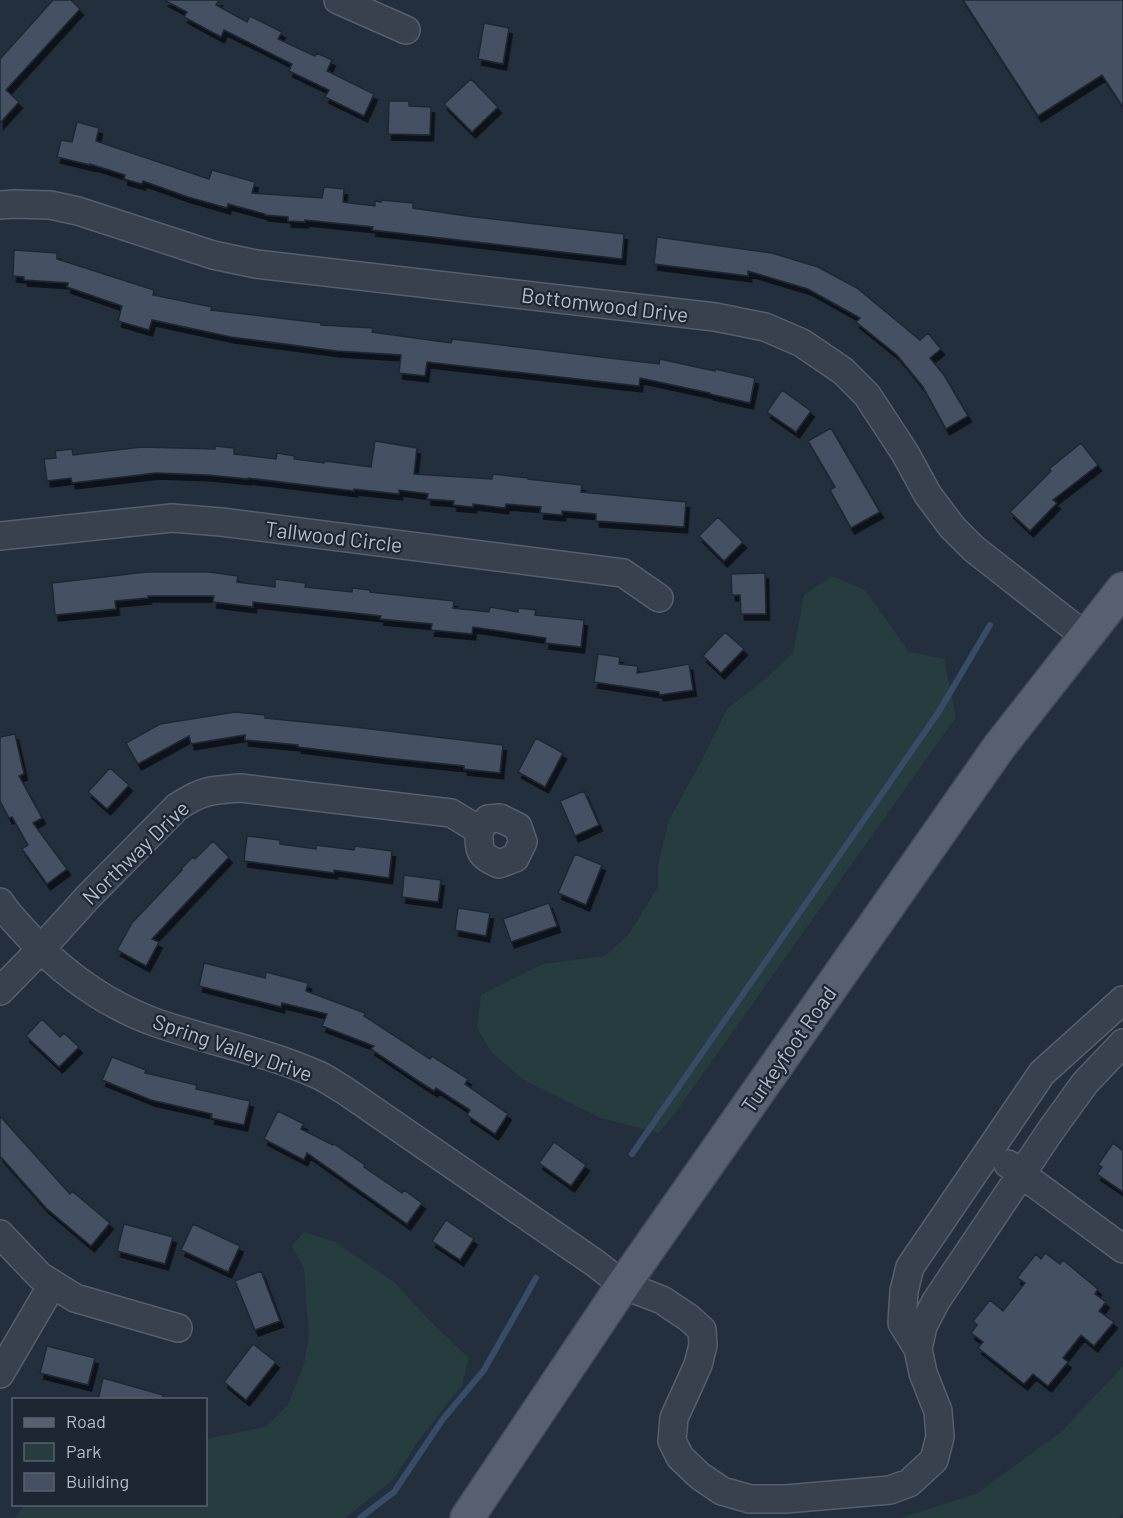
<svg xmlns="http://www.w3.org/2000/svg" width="1123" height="1518" font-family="Barlow,sans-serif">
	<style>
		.green { fill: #263c3f }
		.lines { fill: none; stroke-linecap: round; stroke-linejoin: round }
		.stream { stroke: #394c67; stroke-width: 6 }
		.building { fill: #455162; stroke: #1f2835; stroke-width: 1.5; filter: url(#shadow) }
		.minor-casing { stroke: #565f6c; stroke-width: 30 }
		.major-casing { stroke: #414a57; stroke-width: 36 }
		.minor { stroke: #38414e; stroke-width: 27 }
		.major { stroke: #56606e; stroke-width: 33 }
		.labels { text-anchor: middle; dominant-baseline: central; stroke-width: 4.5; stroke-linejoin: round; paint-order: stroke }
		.street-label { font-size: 21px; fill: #b4bcc9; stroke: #1d2633 }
	</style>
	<defs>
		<filter id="shadow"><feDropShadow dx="3.5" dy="6" stdDeviation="0" flood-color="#0009"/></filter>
	</defs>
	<rect width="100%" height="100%" fill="#242f3e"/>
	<path class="green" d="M832,576L865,590L909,652L944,659L956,717L678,1109L659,1133L601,1118L524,1080L492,1053L477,1028L481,995L543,964L605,956L629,934L658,887V865L669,820L701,762L727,709L764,680L793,653L804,595Z
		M304,1232L335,1242L394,1282L430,1321L469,1358L462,1385L418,1441L394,1479L345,1518H15L24,1505L206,1504V1439L265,1427L288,1405L304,1364L309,1336L304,1269L292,1246Z
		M1123,1366V1512L1119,1518H900L976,1494L1061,1432Z"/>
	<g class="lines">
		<path class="stream" d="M632,1154L938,713L990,625
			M360,1518L394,1492L443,1419L484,1370L536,1278"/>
	</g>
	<path class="building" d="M53,0H71L80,9L6,90L19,102L0,123V59Z
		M164,0H219L216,5L247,22L250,16L282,32L278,39L315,56L317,53L332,60L327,71L374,94L364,116L325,97L329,90L289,71L292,64L224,30L221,37L184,17L187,12Z
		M963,0H1123V107L1102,75L1038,116Z
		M484,23L509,28L503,64L478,59Z
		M471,79L498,107L472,132L444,104Z
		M389,101H409V106L431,107L430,135L388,134Z
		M77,122L99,128L96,141L209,179L212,170L255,182L252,193L322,198L324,187L344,189L343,202L375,206V201L381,202V200L413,203V208L467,216L624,234L622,259L372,230L373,227L305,220V222L288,221V217L265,215V214L228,204L227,208L188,197L143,181L142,184L124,179L125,175L90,164V165L57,157L61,140L72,142Z
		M657,237L772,253L818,267L857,288L920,340L928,333L941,349L930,358L944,375L968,416L946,429L923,387L897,355L856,322L860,318L808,289L748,271V276L654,264Z
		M14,250L57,253V259L154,290L153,295L212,307L211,310L321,323V325L373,328L372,332L451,343L452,339L659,364L660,359L715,371V369L755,378L750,403L710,394V393L640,378L639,386L427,362L425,376L399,373L401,355L337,351L231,337L152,320L149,330L118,321L122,306L67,287L68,283L24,280V277L13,276Z
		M782,390L811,411L796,432L767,412Z
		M831,428L880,512L851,528L830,490L835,487L808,441Z
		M375,441L417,448L414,474L492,479L493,474L528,478V479L582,485L581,492L686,502L684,527L596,521V514L562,511V515L540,513L541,507L506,504L505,508L473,504V507L453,505L454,501L427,499L428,494L399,490V494L354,489V491L248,478V479L208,475L156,473L72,483L71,478L47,481L44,459L56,458L55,451L72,449L73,455L142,447L215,449V446L234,448V454L276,459L277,453L295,456L294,459L324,463L325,461L371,467Z
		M1081,443L1098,465L1053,500L1057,503L1030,531L1010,512L1051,471L1049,469Z
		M718,517L743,542L724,561L699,536Z
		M146,572H209L238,576L237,582L275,587V579L306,583L305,587L352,592V588L370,590V592L454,601L453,608L489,612L490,607L518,612V608L536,610L535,615L584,620L581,647L545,643L546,638L473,627L472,634L431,630L432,624L380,619L381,616L253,602V607L213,602L214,596H148V598L115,601L116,609L55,615L52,583Z
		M765,573L766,614H741L740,595H732L731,574Z
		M725,632L744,649L721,673L703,656Z
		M598,654L620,657L619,664L638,666L637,673L689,664L693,690L660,695L659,692L594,682Z
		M235,712L265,715V718L354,727L503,745L500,773L464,769V766L386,758L298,747V745L245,740V735L191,744L189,736L138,764L126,743L160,724Z
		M15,734L24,774L19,776L42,818L33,823L67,869L47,884L22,849L28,845L12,817L9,818L0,801V737Z
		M536,738L563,753L545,787L518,772Z
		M110,768L129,785L107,809L88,792Z
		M584,791L599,825L575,836L560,801Z
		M247,836L280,840V844L316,849V845L354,850L355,846L392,851L389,878L334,870V873L244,861Z
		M213,841L229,857L152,939L159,942L146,966L117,950L132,923L182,870L181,869L193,857L195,859Z
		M575,854L602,865L586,905L558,893Z
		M404,875L441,880L438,902L402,897Z
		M549,903L557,926L511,942L503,919Z
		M458,908L490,913L486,936L455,930Z
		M204,963L265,978L266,972L308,983L306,991L365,1013L364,1016L430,1059L432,1056L468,1079L465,1084L508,1114L495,1134L467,1115L470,1110L436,1088L434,1091L417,1080L371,1049L374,1046L322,1026L327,1014L282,1003L281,1007L199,986Z
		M42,1019L60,1037L64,1033L79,1047L59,1067L26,1036Z
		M112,1057L146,1070L145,1073L197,1085L196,1089L250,1101L244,1125L211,1118L212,1114L151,1100L102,1080Z
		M278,1111L304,1124L301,1129L333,1145L334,1144L365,1165L364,1167L402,1193L404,1190L422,1203L407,1224L307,1153L304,1160L264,1139Z
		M0,1116L70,1194L72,1191L110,1223L91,1246L46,1208L0,1156Z
		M554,1142L586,1165L571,1186L539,1163Z
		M1113,1143L1123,1151V1192L1097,1174L1102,1167L1098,1165Z
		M446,1220L474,1239L460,1260L432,1241Z
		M124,1224L173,1237L165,1264L117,1251Z
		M193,1224L240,1246L228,1272L181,1250Z
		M1045,1253L1060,1264L1063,1260L1098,1289L1095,1294L1106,1302L1099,1311L1114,1322L1094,1346L1081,1335L1063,1358L1068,1362L1048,1386L1033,1374L1024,1384L978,1348L983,1342L971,1333L977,1325L973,1321L990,1300L1003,1311L1025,1283L1017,1278L1036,1254L1041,1259Z
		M261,1271L280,1321L255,1330L235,1281Z
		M253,1344L276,1362L246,1400L224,1382Z
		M47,1346L95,1358L88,1385L40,1373Z
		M103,1378L163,1395L162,1400H98Z"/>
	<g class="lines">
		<defs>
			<path id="minor" d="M338,0L406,30
				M0,205L14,204L50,205L78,211L213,255L256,264L715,317L765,327L802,343L843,371L867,395L905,453L928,495L952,527L974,549L1085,636
				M0,536L172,518L221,522L623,573L659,598
				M500,818L518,827L523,842L515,858L499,864C479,855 479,852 479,830L488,819Z
				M0,902C9,917 22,928 33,941C67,976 108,1005 154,1022C208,1041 264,1051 316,1074C326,1078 335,1085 344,1090L595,1263L623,1285L662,1300L689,1318L702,1330L703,1345L698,1365L674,1418L672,1441L680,1457L700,1476L722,1491L750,1499H786L890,1490L909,1483L934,1460L940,1437L938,1411L923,1373L918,1349L902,1323L904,1291L910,1267L1042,1073L1123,1000
				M0,991L41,949L88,897L177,807C202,790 212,790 241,788L451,813L479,830
				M1008,1164L1123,1249
				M0,1234L40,1276L75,1298L178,1328
				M918,1349L923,1326L936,1301L1051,1130L1085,1083L1123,1043
				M0,1374L52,1285"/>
			<path id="major" d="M467,1518L623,1285L999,747L1123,589"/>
		</defs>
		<use href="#minor" class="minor-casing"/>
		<use href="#major" class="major-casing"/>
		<use href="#minor" class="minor"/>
		<use href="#major" class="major"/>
	</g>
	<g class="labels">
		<g class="street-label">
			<text transform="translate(605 304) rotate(7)">Bottomwood Drive</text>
			<text transform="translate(334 536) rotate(7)">Tallwood Circle</text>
			<text transform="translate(135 852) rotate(-44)">Northway Drive</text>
			<text transform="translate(233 1047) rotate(19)">Spring Valley Drive</text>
			<text transform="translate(788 1049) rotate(-55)">Turkeyfoot Road</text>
		</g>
	</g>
	<rect x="12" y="1398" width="195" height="108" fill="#1d2633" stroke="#59626f" stroke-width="1.5"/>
	<rect x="24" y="1418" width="30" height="9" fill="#56606e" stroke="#59626f" stroke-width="1.5"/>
	<text x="66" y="1428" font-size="18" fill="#b4bcc9">Road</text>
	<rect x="24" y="1443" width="30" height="18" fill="#263c3f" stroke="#59626f" stroke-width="1.5"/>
	<text x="66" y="1458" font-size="18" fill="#b4bcc9">Park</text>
	<rect x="24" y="1473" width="30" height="18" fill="#455162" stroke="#59626f" stroke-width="1.5"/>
	<text x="66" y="1488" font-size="18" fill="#b4bcc9">Building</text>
</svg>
